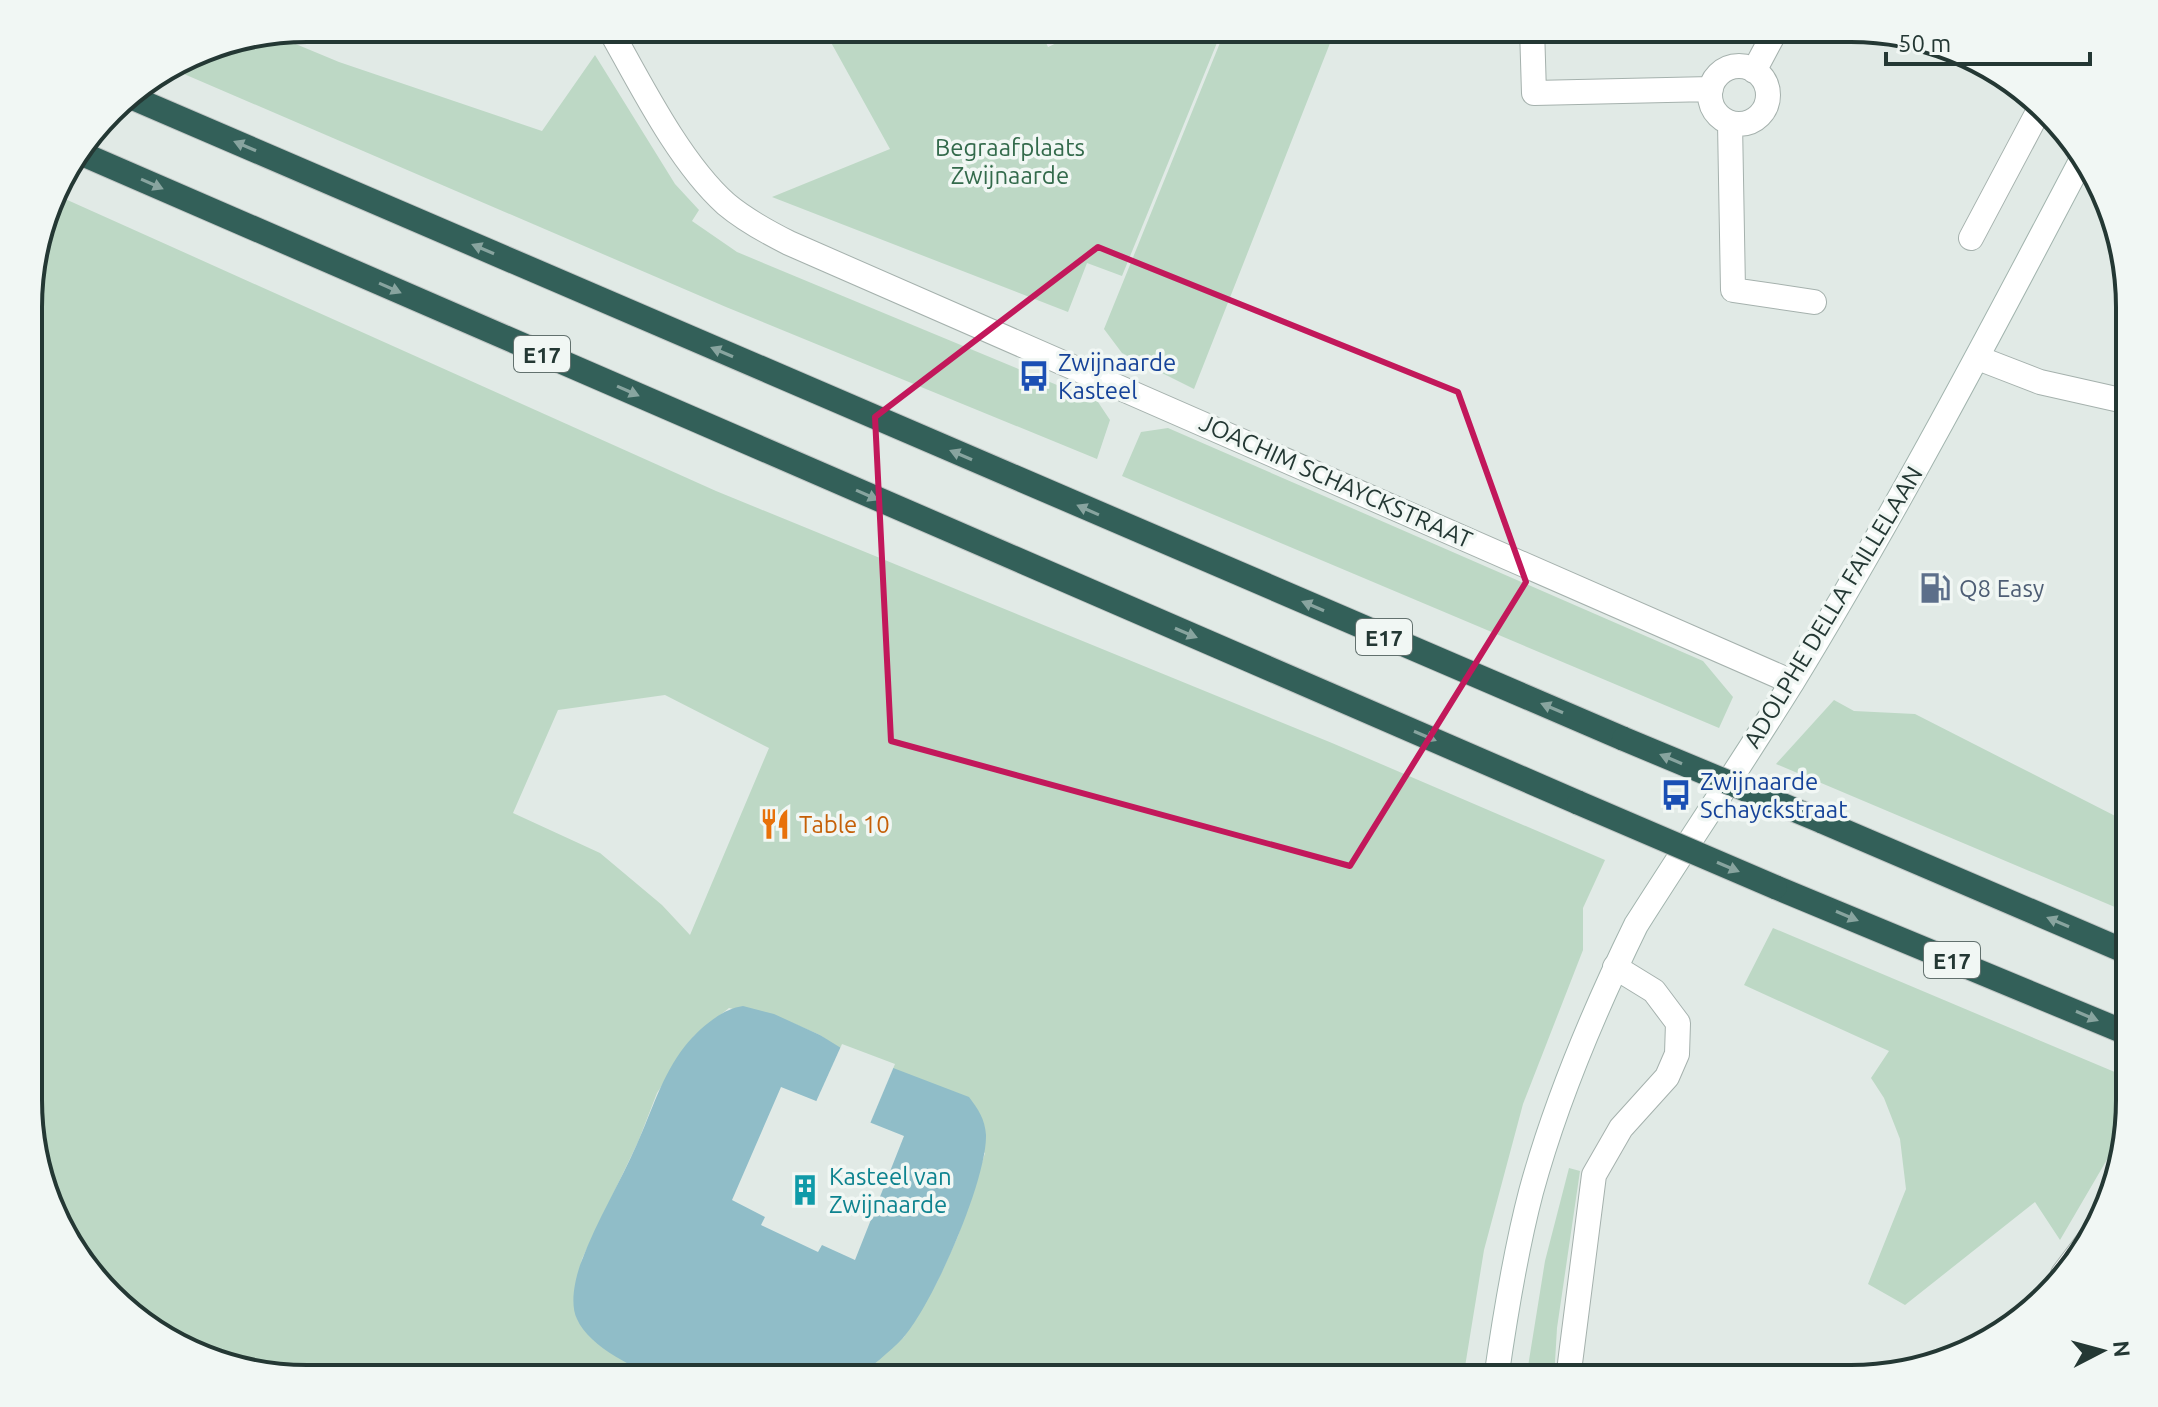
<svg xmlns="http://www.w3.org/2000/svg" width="2158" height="1407" font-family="Ubuntu,sans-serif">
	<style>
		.green { fill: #bdd8c5; fill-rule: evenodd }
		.water { fill: #90bdc8; fill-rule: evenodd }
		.pier { fill: #e1eae6 }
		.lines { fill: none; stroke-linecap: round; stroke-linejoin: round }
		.street-casing { stroke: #a5b1ad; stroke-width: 26 }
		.secondary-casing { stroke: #a2b4ae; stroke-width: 26 }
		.highway-casing { stroke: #c2c7c6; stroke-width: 26 }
		.street { stroke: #fff; stroke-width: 24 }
		.secondary { stroke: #fff; stroke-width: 24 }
		.highway { stroke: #336059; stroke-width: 24 }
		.highway-bridge-casing { stroke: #c2c7c6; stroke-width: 26; stroke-linecap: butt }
		.highway-bridge { stroke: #336059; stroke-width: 24 }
		.oneway { fill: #88a49f }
		.marked { fill: none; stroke: #c2185b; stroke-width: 6; stroke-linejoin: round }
		.labels { text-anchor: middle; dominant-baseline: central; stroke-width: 7; stroke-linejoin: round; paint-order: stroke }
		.shield { fill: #f1f7f4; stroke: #62716e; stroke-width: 2 }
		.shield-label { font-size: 22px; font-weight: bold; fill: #243834 }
		.park-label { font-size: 24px; fill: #336a4b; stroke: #f1f7f4 }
		.transit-label { font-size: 24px; fill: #164399; stroke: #f1f7f4; text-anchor: start }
		.street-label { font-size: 24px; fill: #243834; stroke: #f1f7f4 }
		.service-label { font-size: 24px; fill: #4e5e75; stroke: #f1f7f4; text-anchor: start }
		.food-label { font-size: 24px; fill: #c56008; stroke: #f1f7f4; text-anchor: start }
		.culture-label { font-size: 24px; fill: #0d838f; stroke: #f1f7f4; text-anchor: start }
		.rim { fill: none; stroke: #243834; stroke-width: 4 }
	</style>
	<rect width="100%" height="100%" fill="#e1eae6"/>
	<path class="green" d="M823,28H1039L1048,47L1089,28H1223L1122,276L1087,263L1068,312L772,197L890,149Z
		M1226,28H1336L1194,389L1122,353L1104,329Z
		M274,35L339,62L542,131L595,55L675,184L699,210L692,221L737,252L1098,402L1110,420L1097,459L726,307L170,68L200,49Z
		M54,194L716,491L1332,743L1605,860L1583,908V950L1523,1104L1484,1250L1463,1379H856L904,1337L937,1282L958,1236L985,1153L820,1035L790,1022L729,1008L694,1036L657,1093L638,1142L582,1259L574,1301L651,1375L666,1379H306L217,1364L151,1332L66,1240L30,1136V271ZM665,695L769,748L690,935L662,905L600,853L513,813L558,710Z
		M1168,428L1703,661L1733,697L1719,728L1122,476L1141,432Z
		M1834,700L1854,711L1915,714L2129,823V913L1776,764Z
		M1773,928L2129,1078V1118L2118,1153L2112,1151L2060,1240L2035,1202L1905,1305L1868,1284L1906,1189L1900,1139L1884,1098L1871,1078L1889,1051L1744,985Z
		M1569,1168L1580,1171L1557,1328L1554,1379H1526L1545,1261Z"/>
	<path class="water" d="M743,1006L774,1014L820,1035L841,1048L969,1097C978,1109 985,1119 986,1135C987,1180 933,1304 903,1338C889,1353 872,1365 857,1379H666C638,1371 589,1347 577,1319C569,1303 576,1275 582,1260C597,1220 620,1183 637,1144C652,1111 662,1075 685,1046C699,1029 721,1009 743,1006ZM781,1087L904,1136L855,1260L822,1245L818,1252L761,1225L765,1217L732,1200Z"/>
	<path class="pier" d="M842,1044L895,1064L869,1126L815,1104Z"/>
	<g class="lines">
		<defs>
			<path id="street" d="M609,28C640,83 679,162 726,204C745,220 767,232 789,243L1792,682
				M1532,28L1534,93L1711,89
				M1710 95a29 29 0 1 1 58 0a29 29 0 1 1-58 0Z
				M1754,71L1777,28
				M1730,123L1733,290L1814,302
				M1971,238L2039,110
				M1978,358L2040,382L2129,402
				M2063,1274L2088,1241
				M1568,1379L1594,1175L1621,1128L1667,1077L1677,1054L1678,1023L1654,991L1615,967"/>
			<path id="secondary" d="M1496,1379C1505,1316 1515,1253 1531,1192C1556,1100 1594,1011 1636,925C1688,843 1742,763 1793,681C1897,510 1990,334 2083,157"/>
			<path id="highway" d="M126,95L1624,739
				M80,153L1579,803
				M1821,821L2129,953
				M1775,887L2129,1034"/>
		</defs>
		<use href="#street" class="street-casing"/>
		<use href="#secondary" class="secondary-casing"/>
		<use href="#highway" class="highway-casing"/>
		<use href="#street" class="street"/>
		<use href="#secondary" class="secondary"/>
		<use href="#highway" class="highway"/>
		<defs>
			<path id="highway-bridge" d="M1624,739L1821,821
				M1579,803L1775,887"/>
		</defs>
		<use href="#highway-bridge" class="highway-bridge-casing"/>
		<use href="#highway-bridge" class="highway-bridge"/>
	</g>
	<defs><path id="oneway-solid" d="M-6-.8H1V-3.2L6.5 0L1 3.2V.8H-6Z" transform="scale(2)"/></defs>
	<g class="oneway">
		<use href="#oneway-solid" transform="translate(245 146) rotate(-157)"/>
		<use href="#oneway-solid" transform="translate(152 184) rotate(24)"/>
		<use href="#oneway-solid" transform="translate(483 249) rotate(-157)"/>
		<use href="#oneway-solid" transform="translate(390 288) rotate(24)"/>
		<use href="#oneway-solid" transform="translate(722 352) rotate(-157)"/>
		<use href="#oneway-solid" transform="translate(628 391) rotate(24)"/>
		<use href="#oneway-solid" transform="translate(961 455) rotate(-157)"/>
		<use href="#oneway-solid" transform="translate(867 495) rotate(24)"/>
		<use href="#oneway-solid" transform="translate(1088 510) rotate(-156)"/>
		<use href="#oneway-solid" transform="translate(1313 606) rotate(-157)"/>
		<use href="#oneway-solid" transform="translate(1186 633) rotate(23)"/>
		<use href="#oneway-solid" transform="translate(1552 708) rotate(-157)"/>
		<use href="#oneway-solid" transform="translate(1425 736) rotate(23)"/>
		<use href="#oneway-solid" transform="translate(1671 759) rotate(-157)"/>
		<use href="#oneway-solid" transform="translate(1728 867) rotate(23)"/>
		<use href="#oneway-solid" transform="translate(1847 916) rotate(23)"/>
		<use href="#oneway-solid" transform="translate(2058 922) rotate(-157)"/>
		<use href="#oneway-solid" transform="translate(2087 1016) rotate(23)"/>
	</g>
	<path class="marked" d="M1098,247L1458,392L1526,582L1350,866L891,741L875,417Z"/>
	<defs>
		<symbol id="bus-bare" viewBox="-9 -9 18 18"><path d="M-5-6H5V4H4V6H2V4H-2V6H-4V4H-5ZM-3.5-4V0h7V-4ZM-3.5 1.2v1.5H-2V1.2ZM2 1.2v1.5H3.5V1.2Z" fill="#1a4fb4" stroke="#f1f7f4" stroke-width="2.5" paint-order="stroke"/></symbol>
		<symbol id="fuel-bare" viewBox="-9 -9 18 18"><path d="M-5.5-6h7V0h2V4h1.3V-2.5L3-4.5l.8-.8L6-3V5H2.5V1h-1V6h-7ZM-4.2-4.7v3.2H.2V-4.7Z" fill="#5c6f8a" stroke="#f1f7f4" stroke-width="2.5" paint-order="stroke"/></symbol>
		<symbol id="restaurant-bare" viewBox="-9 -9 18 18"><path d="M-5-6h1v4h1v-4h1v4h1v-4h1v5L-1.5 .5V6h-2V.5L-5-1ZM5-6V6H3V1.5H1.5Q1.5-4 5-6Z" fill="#e8710a" stroke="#f1f7f4" stroke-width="2.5" paint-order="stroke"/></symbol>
		<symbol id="building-bare" viewBox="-9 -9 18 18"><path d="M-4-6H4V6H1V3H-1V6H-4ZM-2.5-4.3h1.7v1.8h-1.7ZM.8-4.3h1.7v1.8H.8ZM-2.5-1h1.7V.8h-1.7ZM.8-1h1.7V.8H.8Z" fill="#0f9aa8" stroke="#f1f7f4" stroke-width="2.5" paint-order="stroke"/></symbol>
	</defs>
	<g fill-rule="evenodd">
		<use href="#bus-bare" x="1012" y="354" width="44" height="44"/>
		<use href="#fuel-bare" x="1913" y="566" width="44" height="44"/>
		<use href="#bus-bare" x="1654" y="773" width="44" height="44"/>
		<use href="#restaurant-bare" x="753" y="802" width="44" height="44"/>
		<use href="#building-bare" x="783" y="1168" width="44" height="44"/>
	</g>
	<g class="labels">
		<g class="shield">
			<rect x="514" y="336" width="56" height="36" rx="6"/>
			<rect x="1356" y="619" width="56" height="36" rx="6"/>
			<rect x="1924" y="942" width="56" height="36" rx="6"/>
		</g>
		<g class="shield-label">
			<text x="542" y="354">E17</text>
			<text x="1384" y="637">E17</text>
			<text x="1952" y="960">E17</text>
		</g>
		<g class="park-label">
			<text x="1010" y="147">Begraafplaats<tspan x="1010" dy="28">Zwijnaarde</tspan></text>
		</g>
		<g class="transit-label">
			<text x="1058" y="362">Zwijnaarde<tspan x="1058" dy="28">Kasteel</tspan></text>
			<text x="1700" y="781">Zwijnaarde<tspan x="1700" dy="28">Schayckstraat</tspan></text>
		</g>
		<g class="street-label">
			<text transform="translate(1336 481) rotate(24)">JOACHIM SCHAYCKSTRAAT</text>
			<text transform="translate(1833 607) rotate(-59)">ADOLPHE DELLA FAILLELAAN</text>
		</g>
		<g class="service-label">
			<text x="1959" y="588">Q8 Easy</text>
		</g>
		<g class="food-label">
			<text x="799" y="824">Table 10</text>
		</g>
		<g class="culture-label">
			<text x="829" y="1176">Kasteel van<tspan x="829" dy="28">Zwijnaarde</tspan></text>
		</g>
	</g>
	<path d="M0 0H2158V1407H0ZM307 42H1851A265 265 0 0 1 2116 307V1100A265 265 0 0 1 1851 1365H307A265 265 0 0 1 42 1100V307A265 265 0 0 1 307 42Z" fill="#f1f7f4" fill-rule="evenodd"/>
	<path class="rim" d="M307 42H1851A265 265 0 0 1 2116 307V1100A265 265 0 0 1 1851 1365H307A265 265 0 0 1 42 1100V307A265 265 0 0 1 307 42Z"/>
	<g transform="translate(2102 1351) rotate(84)" stroke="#f1f7f4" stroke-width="6" paint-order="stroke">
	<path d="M0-6L14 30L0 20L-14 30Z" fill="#243834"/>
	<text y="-12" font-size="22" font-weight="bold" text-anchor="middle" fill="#243834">N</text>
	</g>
	<path d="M1886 52v12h204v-12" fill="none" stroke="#243834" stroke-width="4"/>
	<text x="1898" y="52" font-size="24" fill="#243834" stroke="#f1f7f4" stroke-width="6" paint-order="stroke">50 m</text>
</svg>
